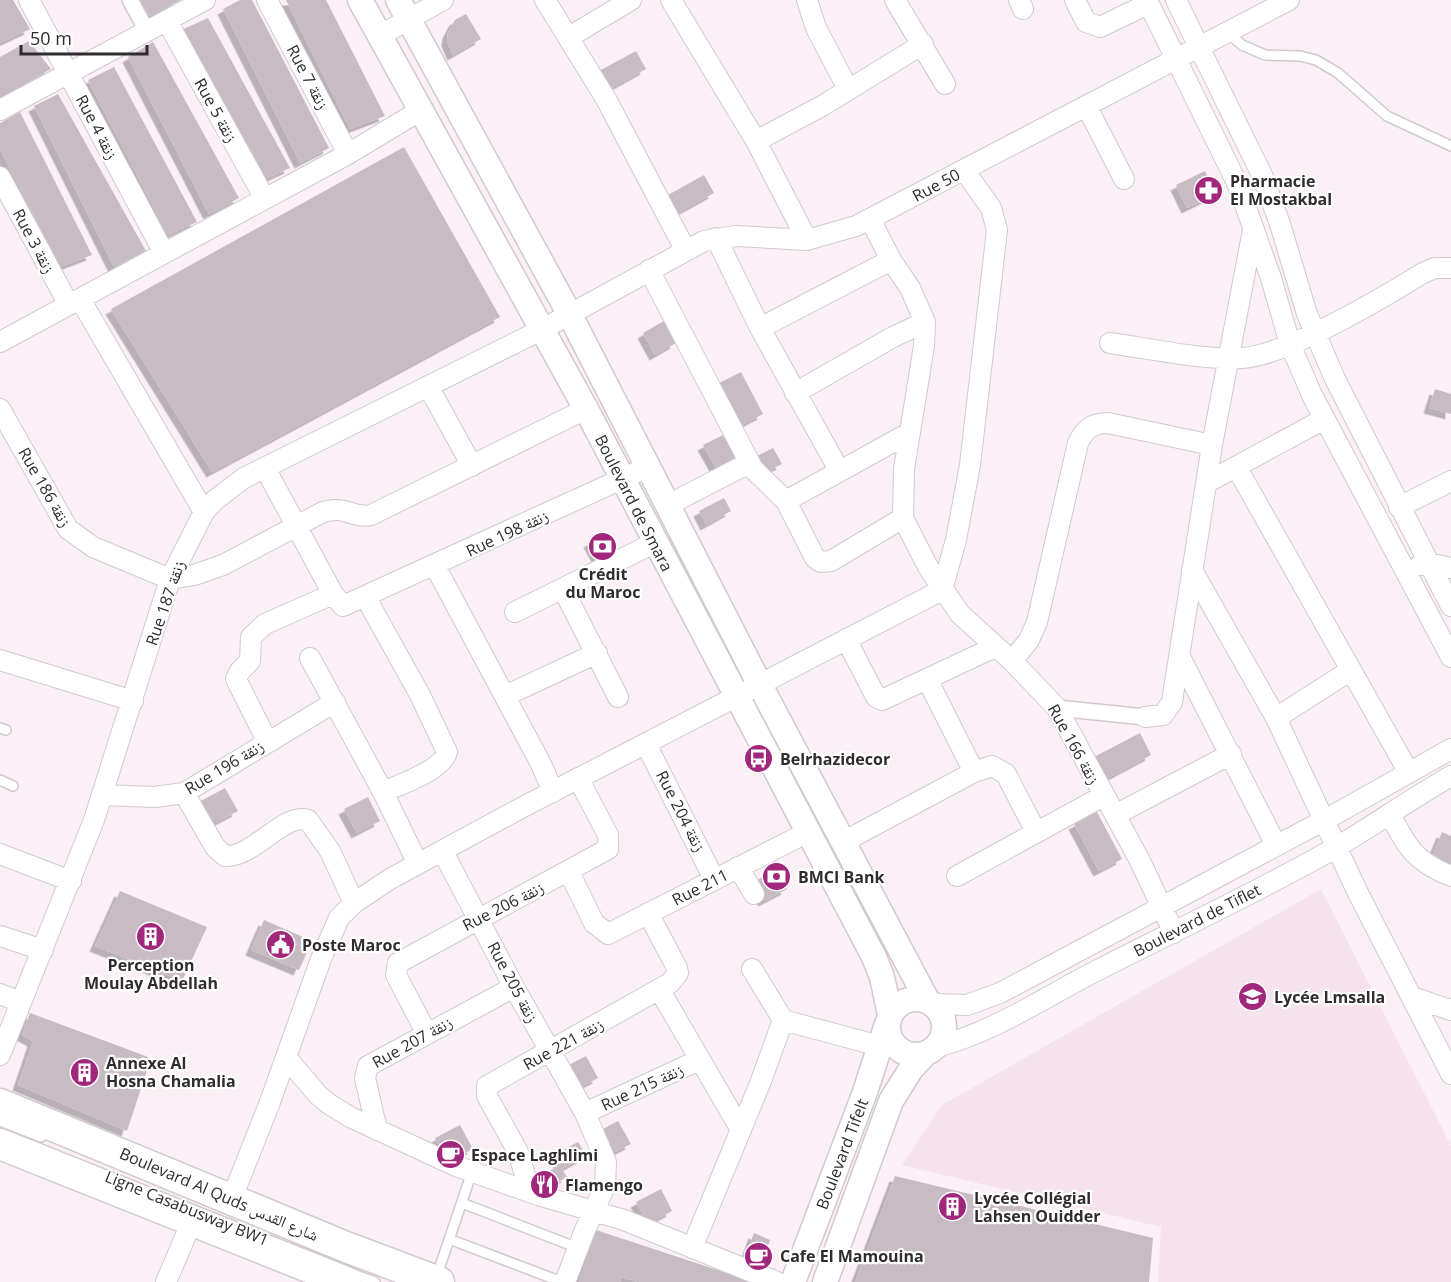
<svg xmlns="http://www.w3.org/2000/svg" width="1451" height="1282" font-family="'Open Sans','Noto Naskh Arabic',sans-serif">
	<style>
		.built { fill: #f5e2ed }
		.building { fill: #c7bcc3; filter: url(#shadow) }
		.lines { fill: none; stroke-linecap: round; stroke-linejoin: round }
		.service-casing { stroke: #d3c8ce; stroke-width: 12 }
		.pedestrian-casing { stroke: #d3c8ce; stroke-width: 18 }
		.minor-casing { stroke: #d3c8ce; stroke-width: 22 }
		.tertiary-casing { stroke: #d3c8ce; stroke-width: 27 }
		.primary-casing { stroke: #d3c8ce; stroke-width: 33 }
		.service { stroke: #fff; stroke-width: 9 }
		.pedestrian { stroke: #fff; stroke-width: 15 }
		.minor { stroke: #fff; stroke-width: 20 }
		.tertiary { stroke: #fff; stroke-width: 24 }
		.primary { stroke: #fff; stroke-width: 30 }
		.labels { text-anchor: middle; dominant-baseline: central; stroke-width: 4.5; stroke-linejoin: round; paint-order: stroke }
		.street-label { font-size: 16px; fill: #302b2e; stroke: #fff }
		.poi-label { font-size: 16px; font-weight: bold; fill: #302b2e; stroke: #fff; text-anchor: start }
	</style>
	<defs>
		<filter id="shadow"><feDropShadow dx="-5.5" dy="5.5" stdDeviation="0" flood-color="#0004"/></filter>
	</defs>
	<rect width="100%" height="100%" fill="#fbf0f6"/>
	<path class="built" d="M1321,889L1451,1146V1282H1158L1161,1227L902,1165L942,1105Z"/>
	<path class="building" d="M0,0H13L30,29L0,43Z
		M139,0H181L150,16Z
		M240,0H252L329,148L300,163L223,9Z
		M286,0H326L385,116L350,129Z
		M466,14L481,39L453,55L447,41L448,33L455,20Z
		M208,18L290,168L259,182L177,32Z
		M29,41L51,69L0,98V57Z
		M153,42L239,198L209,214L128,57Z
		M636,51L646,69L610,89L599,71Z
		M114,67L197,222L168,235L88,80Z
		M58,94L146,251L114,267L34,106Z
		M20,112L92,255L60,267L0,149V123Z
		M404,147L500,317L212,472L111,309Z
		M1205,171L1216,194L1187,208L1176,185Z
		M704,175L714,193L678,213L668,195Z
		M664,321L676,343L655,355L643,333Z
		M741,372L763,414L742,425L719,383Z
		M1435,389L1451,394V414L1429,408Z
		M725,434L737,457L716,468L703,445Z
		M773,448L782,464L766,472L757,456Z
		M724,498L731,511L706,525L699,511Z
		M600,535L613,557L601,564L589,542Z
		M1140,733L1151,755L1106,779L1094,757Z
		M225,788L238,811L209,826L197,803Z
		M368,797L380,821L357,833L344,809Z
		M1097,812L1122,859L1099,871L1074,824Z
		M1442,832L1451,836V867L1431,859Z
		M777,870L787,889L764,901L753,882Z
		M120,891L207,927L182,981L95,946Z
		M264,920L312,941L299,970L251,950Z
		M30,1013L151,1058L127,1131L18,1085L33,1041L22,1035Z
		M586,1056L598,1078L577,1089L565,1067Z
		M618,1121L631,1144L609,1155L597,1132Z
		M460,1125L473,1149L447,1162L435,1138Z
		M578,1142L586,1156L562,1169L567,1177L541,1191L535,1179L560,1165L554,1155Z
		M895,1176L1153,1238L1149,1282H855Z
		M661,1189L672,1211L648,1224L636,1202Z
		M596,1230L748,1280L747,1282H638L621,1277L620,1282H579Z
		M754,1233L770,1240L761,1266L744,1260Z"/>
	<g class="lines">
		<defs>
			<path id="service" d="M1227,32L1242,45L1265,55L1300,56L1316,60L1338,73L1387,116L1451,146
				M0,728L6,730
				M0,780L13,786
				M0,1121L41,1137
				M462,1203L578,1248
				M449,1239L562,1282
				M348,1272L375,1282
				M436,1278L472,1172"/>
			<path id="pedestrian" d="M130,0L147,31
				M1057,708L1145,717"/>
			<path id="minor" d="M29,0L164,253
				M267,0L348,154
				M545,0L606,99L685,249
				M671,0L756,141L807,240
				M807,0L816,28L848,89
				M895,0L945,84
				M1019,0L1023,9
				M1075,0L1086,22L1100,27L1148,4
				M1147,0L1238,185L1271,278L1290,344L1312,395L1451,657
				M1176,0L1262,175L1280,224L1307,314L1335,379L1451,606
				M167,21L265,199
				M379,36L443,0
				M569,37L631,0
				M1087,107L1124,179
				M0,110L205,0
				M756,141L822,106L923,44
				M0,177L69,305
				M870,219L891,260L910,288L925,322L924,346L904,469L903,518L928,567L960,614L1012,661L1057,708L1139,859L1174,933
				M716,238L760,328L839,470
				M649,270L753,469L786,501L815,558L821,562L831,561L903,518
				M80,299L204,512
				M760,328L891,260
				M0,342L348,154L421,110
				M1110,343C1153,349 1199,360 1242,358C1285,356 1384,297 1423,273L1435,268H1451
				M428,386L472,466
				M795,393L893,337L925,322
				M0,409L68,529L93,547L170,579L194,575L223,565L323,512C347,505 352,519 371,515L586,409
				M265,468L333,594L343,606L648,467
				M1237,468L1408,771
				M1206,483L1324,419
				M786,501L909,433
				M668,505L749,463
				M1399,507L1451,481
				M1420,565L1428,563L1451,568
				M435,566L541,764L553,792
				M1192,570L1276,718L1358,893L1451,1074
				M563,589L618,697
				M366,598L420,695L447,752C443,770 399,785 383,792
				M515,612L654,543
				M846,639L876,697L882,700L995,647
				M1180,657L1276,845
				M310,658L383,792L418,864
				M0,660L133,701
				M1012,661L1029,640L1037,622L1078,443C1085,429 1092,423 1108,423L1212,445
				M927,679L974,772
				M505,696L597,653
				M1145,717L1163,715L1172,702L1212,445L1253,230
				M1276,718L1351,670
				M267,741L236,679L240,671L250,661L251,637L265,624L333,594
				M646,744L714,879
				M184,793L215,847L225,856C253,858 284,812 308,820L330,851L354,903
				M103,795L155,797L184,793L335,702
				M1390,814C1407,847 1415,862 1451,876
				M1115,815L1231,754
				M843,842L974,772L992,766L1006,774L1036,832
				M443,852L514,987L585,1113L606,1162L605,1186L585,1230L565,1282
				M0,854L71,881
				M738,867L754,894
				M569,872L594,923L608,934L808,832
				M957,876L1103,796
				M0,936L43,950
				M659,989L741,1130
				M0,994L21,1002
				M1412,997L1451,1010
				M933,1004L967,1005L1000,993L1332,816L1451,749
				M783,1020L872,1044H893
				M427,1034L396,975L398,963L608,849V835L578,778
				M936,1047C995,1032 1046,996 1100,969C1178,929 1258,892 1335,848C1374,825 1411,799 1451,776
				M0,1055L94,820L170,579L204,512L215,500L244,478L541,330L704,241L736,236L807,240L856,226L1289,0
				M286,1057L318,1095L329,1104L350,1117L456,1166L541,1196L624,1220L777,1282
				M585,1113L699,1060
				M377,1130L365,1078L368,1066L514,987
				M530,1191L518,1152L487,1096V1086L670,983L678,973L677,968L648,913
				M232,1198L270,1102L321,959L339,918L354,903L390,879L521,808L942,590L956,540L970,465L997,230L991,208L964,170
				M692,1248L761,1081L783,1020L752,969
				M166,1282L192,1221"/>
			<path id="tertiary" d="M360,0L586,409L874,957L882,977L890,1015
				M398,0L570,315L760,685L927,1000
				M888 1027a28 28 0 1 1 56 0a28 28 0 1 1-56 0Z
				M793,1282L865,1092L887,1024
				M825,1282L891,1101L911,1069L926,1053"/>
			<path id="primary" d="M0,1104L346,1247L439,1282
				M0,1144L346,1282"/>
		</defs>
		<use href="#service" class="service-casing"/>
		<use href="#pedestrian" class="pedestrian-casing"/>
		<use href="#minor" class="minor-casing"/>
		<use href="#tertiary" class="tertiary-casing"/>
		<use href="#primary" class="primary-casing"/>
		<use href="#service" class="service"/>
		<use href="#pedestrian" class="pedestrian"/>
		<use href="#minor" class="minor"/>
		<use href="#tertiary" class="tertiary"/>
		<use href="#primary" class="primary"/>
	</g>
	<defs>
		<symbol id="pharmacy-disc" viewBox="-11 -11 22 22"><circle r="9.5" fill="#a1277d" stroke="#fff"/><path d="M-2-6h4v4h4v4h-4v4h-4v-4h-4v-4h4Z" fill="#fff"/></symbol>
		<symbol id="bank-disc" viewBox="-11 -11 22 22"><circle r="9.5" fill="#a1277d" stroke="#fff"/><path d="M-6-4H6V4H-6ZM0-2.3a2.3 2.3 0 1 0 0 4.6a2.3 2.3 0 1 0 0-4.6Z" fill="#fff"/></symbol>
		<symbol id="bus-disc" viewBox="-11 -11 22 22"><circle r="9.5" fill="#a1277d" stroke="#fff"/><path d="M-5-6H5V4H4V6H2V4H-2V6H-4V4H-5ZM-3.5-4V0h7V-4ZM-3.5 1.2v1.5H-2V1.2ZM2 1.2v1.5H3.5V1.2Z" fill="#fff"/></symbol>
		<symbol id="building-disc" viewBox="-11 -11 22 22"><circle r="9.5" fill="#a1277d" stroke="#fff"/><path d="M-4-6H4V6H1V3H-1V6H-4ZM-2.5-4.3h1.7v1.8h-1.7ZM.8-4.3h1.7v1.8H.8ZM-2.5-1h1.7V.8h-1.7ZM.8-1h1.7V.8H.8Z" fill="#fff"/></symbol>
		<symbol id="civic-disc" viewBox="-11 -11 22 22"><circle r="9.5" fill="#a1277d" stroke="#fff"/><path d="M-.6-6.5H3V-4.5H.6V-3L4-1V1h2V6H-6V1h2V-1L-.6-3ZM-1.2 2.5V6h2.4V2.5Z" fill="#fff"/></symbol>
		<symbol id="school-disc" viewBox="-11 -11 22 22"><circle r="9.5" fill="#a1277d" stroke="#fff"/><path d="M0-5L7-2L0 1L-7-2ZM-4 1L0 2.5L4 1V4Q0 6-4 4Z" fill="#fff"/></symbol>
		<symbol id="cafe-disc" viewBox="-11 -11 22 22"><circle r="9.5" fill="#a1277d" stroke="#fff"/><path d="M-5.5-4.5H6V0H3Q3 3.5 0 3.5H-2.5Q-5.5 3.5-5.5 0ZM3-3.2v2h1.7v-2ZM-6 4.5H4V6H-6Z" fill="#fff"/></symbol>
		<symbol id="restaurant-disc" viewBox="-11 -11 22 22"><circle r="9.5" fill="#a1277d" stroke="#fff"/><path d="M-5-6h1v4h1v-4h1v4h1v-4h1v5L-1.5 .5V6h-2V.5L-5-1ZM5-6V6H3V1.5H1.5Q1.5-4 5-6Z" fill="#fff"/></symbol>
	</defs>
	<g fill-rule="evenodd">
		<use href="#pharmacy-disc" x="1192" y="174" width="33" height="33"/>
		<use href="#bank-disc" x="586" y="530" width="33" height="33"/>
		<use href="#bus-disc" x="742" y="742" width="33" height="33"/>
		<use href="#bank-disc" x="760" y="860" width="33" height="33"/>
		<use href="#building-disc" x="134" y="920" width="33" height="33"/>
		<use href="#civic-disc" x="264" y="928" width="33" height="33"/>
		<use href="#school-disc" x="1236" y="980" width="33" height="33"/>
		<use href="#building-disc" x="68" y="1056" width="33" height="33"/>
		<use href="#cafe-disc" x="434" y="1138" width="33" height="33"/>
		<use href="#restaurant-disc" x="528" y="1168" width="33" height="33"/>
		<use href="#building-disc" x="936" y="1190" width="33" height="33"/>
		<use href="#cafe-disc" x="742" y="1240" width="33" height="33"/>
	</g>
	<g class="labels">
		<g class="street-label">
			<text transform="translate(308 77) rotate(62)">Rue 7 زنقة</text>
			<text transform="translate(216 110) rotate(61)">Rue 5 زنقة</text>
			<text transform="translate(97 127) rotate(62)">Rue 4 زنقة</text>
			<text transform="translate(936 185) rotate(-28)">Rue 50</text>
			<text transform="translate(34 241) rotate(62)">Rue 3 زنقة</text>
			<text transform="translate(45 487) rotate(60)">Rue 186 زنقة</text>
			<text transform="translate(634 503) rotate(63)">Boulevard de Smara</text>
			<text transform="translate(507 533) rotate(-25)">Rue 198 زنقة</text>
			<text transform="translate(165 603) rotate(-71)">Rue 187 زنقة</text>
			<text transform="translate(1074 744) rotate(61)">Rue 166 زنقة</text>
			<text transform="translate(224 767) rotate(-31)">Rue 196 زنقة</text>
			<text transform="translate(681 811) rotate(63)">Rue 204 زنقة</text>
			<text transform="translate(700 887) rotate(-27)">Rue 211</text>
			<text transform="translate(503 906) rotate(-27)">Rue 206 زنقة</text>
			<text transform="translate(1197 920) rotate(-27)">Boulevard de Tiflet</text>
			<text transform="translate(513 982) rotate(62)">Rue 205 زنقة</text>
			<text transform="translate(412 1042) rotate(-29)">Rue 207 زنقة</text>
			<text transform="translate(563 1044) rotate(-29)">Rue 221 زنقة</text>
			<text transform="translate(642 1087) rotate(-25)">Rue 215 زنقة</text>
			<text transform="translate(842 1154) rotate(-69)">Boulevard Tifelt</text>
			<text transform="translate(219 1194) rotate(23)">Boulevard Al Quds شارع القدس</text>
			<text transform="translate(187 1208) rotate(22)">Ligne Casabusway BW1</text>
		</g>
		<g class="poi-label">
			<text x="1230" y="181">Pharmacie<tspan x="1230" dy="18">El Mostakbal</tspan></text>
			<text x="603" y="574" text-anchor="middle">Crédit<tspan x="603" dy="18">du Maroc</tspan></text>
			<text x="780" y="759">Belrhazidecor</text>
			<text x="798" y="877">BMCI Bank</text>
			<text x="302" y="945">Poste Maroc</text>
			<text x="151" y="965" text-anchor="middle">Perception<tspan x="151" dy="18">Moulay Abdellah</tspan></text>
			<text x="1274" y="997">Lycée Lmsalla</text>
			<text x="106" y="1063">Annexe Al<tspan x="106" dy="18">Hosna Chamalia</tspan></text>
			<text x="471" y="1155">Espace Laghlimi</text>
			<text x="565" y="1185">Flamengo</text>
			<text x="974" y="1198">Lycée Collégial<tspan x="974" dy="18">Lahsen Ouidder</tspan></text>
			<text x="780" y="1256">Cafe El Mamouina</text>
		</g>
	</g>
	<path d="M21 45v9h126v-9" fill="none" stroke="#302b2e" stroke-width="3"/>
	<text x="30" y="45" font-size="18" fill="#302b2e" stroke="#ffffff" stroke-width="4.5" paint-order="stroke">50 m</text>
</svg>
